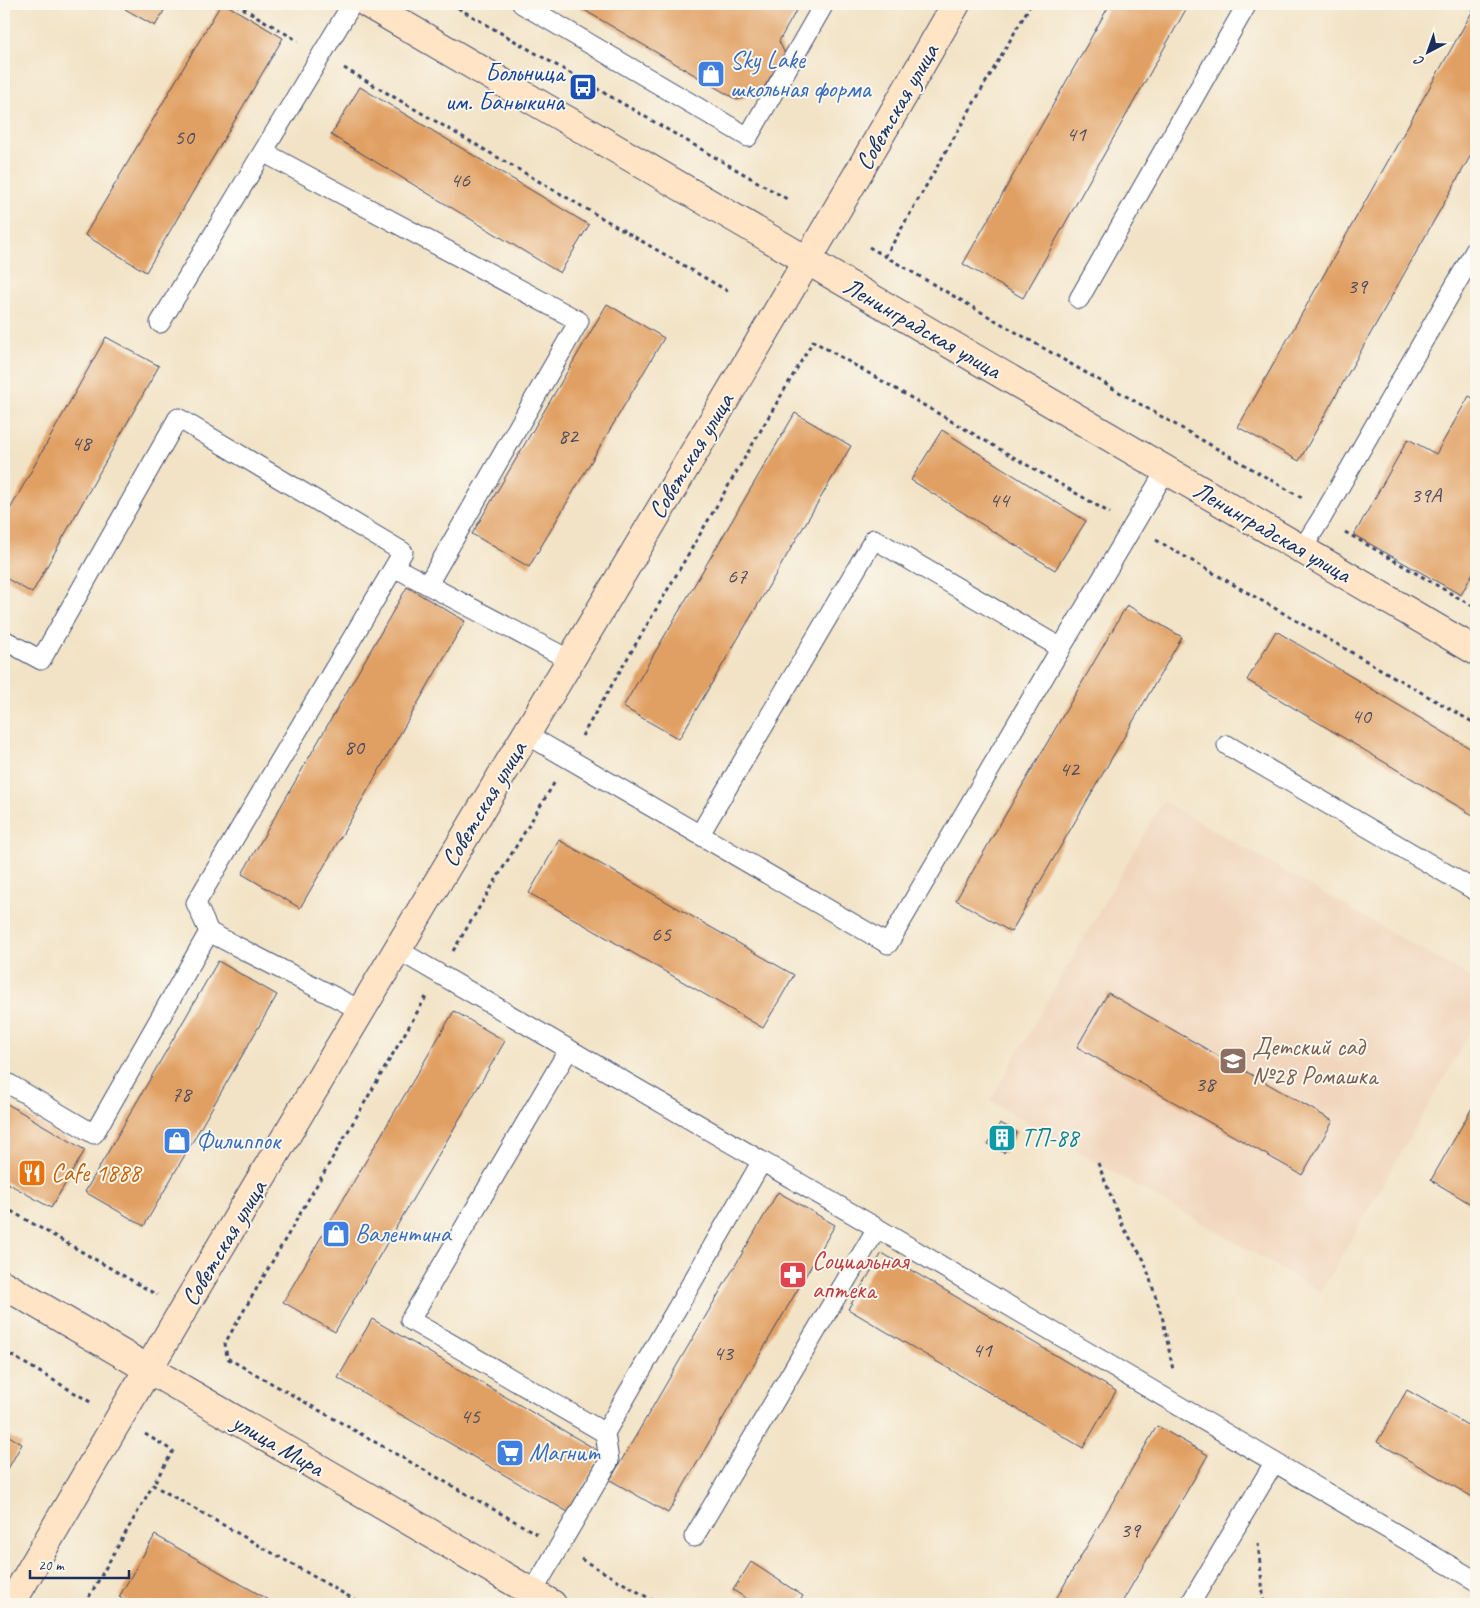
<svg xmlns="http://www.w3.org/2000/svg" width="1480" height="1608" font-family="Caveat,sans-serif">
	<style>
		.built { fill: #f1d5bc }
		.building { fill: #e1a064 }
		.lines { fill: none; stroke-linecap: round; stroke-linejoin: round }
		.lane-casing { stroke: #3b4a6e; stroke-width: 21 }
		.secondary-casing { stroke: #3b4a6e; stroke-width: 30 }
		.path { stroke: #3b4a6e; stroke-width: 3; stroke-dasharray: 4 4; stroke-linecap: butt }
		.lane { stroke: #fff; stroke-width: 19 }
		.secondary { stroke: #ffe4c6; stroke-width: 28 }
		.labels { text-anchor: middle; dominant-baseline: central; stroke-width: 4; stroke-linejoin: round; paint-order: stroke }
		.number-label { font-size: 22px; fill: #4c4b60 }
		.shop-label { font-size: 25px; fill: #366cbe; stroke: #fbf7ec; text-anchor: start }
		.transit-label { font-size: 25px; fill: #164399; stroke: #fbf7ec; text-anchor: end }
		.street-label { font-size: 25px; fill: #1b2f5e; stroke: #fbf7ec }
		.education-label { font-size: 25px; fill: #785e54; stroke: #fbf7ec; text-anchor: start }
		.culture-label { font-size: 25px; fill: #0d838f; stroke: #fbf7ec; text-anchor: start }
		.food-label { font-size: 25px; fill: #c56008; stroke: #fbf7ec; text-anchor: start }
		.health-label { font-size: 25px; fill: #be3a42; stroke: #fbf7ec; text-anchor: start }
	</style>
	<rect width="100%" height="100%" fill="#fbf7ec"/>
	<filter id="ink" filterUnits="userSpaceOnUse"><feTurbulence type="fractalNoise" baseFrequency=".02" numOctaves="2"/><feDisplacementMap in="SourceGraphic" scale="10" xChannelSelector="R" yChannelSelector="G"/><feConvolveMatrix kernelMatrix="1 2 1 2 8 2 1 2 1" color-interpolation-filters="sRGB"/></filter>
	<filter id="wash" filterUnits="userSpaceOnUse"><feTurbulence type="fractalNoise" baseFrequency=".0096" numOctaves="4" result="noise"/><feDisplacementMap in="SourceGraphic" scale="20" xChannelSelector="R" yChannelSelector="G"/><feGaussianBlur stdDeviation="1.12" result="paint"/><feColorMatrix in="noise" values="0 0 0 0 0 0 0 0 0 0 0 0 0 0 0 0 0 1.4 0 .05"/><feComposite in="paint" operator="in"/></filter>
	<g filter="url(#wash)">
		<rect width="100%" height="100%" fill="#f2e3c6"/>
		<path class="built" d="M1163,801L1476,981V1022L1321,1292L990,1101Z"/>
		<g id="blocks">
			<path class="building" d="M128,4H168L155,26L125,9Z
				M221,4H225L283,38L146,272L85,235Z
				M574,4H800L779,41L785,54L761,92L737,100Z
				M1110,4H1189L1023,298L963,264Z
				M1476,5V146L1299,461L1238,427Z
				M360,87L589,225L560,273L331,135Z
				M607,304L664,338L529,567L472,534Z
				M106,337L159,366L32,593L4,577V520Z
				M1469,396L1476,400V567L1461,595L1354,535L1408,439L1436,454Z
				M795,413L851,446L679,739L623,707Z
				M942,430L1086,521L1055,570L911,480Z
				M407,587L465,621L300,908L242,874Z
				M1127,605L1182,637L1011,932L956,900Z
				M1276,631L1476,752V817L1247,680Z
				M559,840L794,975L763,1028L529,893Z
				M218,961L277,995L144,1226L85,1192Z
				M1108,993L1333,1121L1302,1175L1077,1047Z
				M454,1011L505,1041L335,1332L283,1302Z
				M1476,1101V1207L1431,1180Z
				M4,1102L85,1150L51,1208L4,1181Z
				M1000,1123L1017,1132L1004,1153L988,1144Z
				M778,1192L835,1225L668,1513L610,1480Z
				M882,1253L1116,1391L1083,1448L848,1309Z
				M372,1319L602,1453L568,1512L338,1378Z
				M1407,1390L1476,1430V1499L1377,1442Z
				M1157,1426L1208,1455L1121,1604H1053Z
				M4,1433L22,1444L4,1476Z
				M155,1535L276,1604H132L119,1597Z
				M751,1562L803,1596L798,1604H755L733,1590Z"/>
		</g>
	</g>
	<g filter="url(#ink)">
		<use href="#blocks" fill-opacity="0" stroke="#3b4a6e" stroke-width="1"/>
		<g class="lines">
			<defs>
				<path id="lane" d="M522,4L748,137L824,4
					M263,152L579,321L428,584
					M1079,299L1247,4
					M160,323L352,4
					M1302,549L1321,519L1476,249
					M394,567L570,660
					M4,640L41,660L178,418L403,552L196,903L209,932
					M526,734L888,944L1061,648
					M1227,745L1476,891
					M700,834L874,539L1061,648L1166,470
					M398,950L877,1228L1476,1581
					M4,1081L94,1134L209,932L362,1011
					M605,1433L762,1161
					M694,1537L877,1228
					M532,1593L609,1461L605,1433L410,1320L569,1049
					M1190,1604L1274,1463"/>
				<path id="secondary" d="M368,4L1476,651
					M4,1285L552,1604
					M11,1604C321,1068 648,541 956,4"/>
			</defs>
			<use href="#lane" class="lane-casing"/>
			<use href="#secondary" class="secondary-casing"/>
			<path class="path" d="M236,4L298,41
				M451,4L787,199
				M344,68L731,293
				M869,247L1302,498
				M885,257L1031,4
				M1345,532L1476,608
				M1156,540L1476,724
				M582,736L813,341L1110,513
				M453,951L556,780
				M426,997L225,1343L227,1358L537,1534
				M1098,1163L1123,1227L1144,1260L1163,1320L1173,1370
				M4,1207L157,1295
				M4,1351L92,1403
				M145,1434L173,1451L153,1485
				M1258,1543L1264,1604
				M581,1559L659,1604
				M85,1604L153,1485L362,1604"/>
			<use href="#lane" class="lane"/>
			<use href="#secondary" class="secondary"/>
		</g>
	</g>
	<defs>
		<symbol id="shop-square" viewBox="-11 -11 22 22"><rect x="-9" y="-9" width="18" height="18" rx="4" fill="#3f7fe0" stroke="#fbf7ec"/><path d="M-5-2.5h2.3a2.7 3.5 0 0 1 5.4 0H5L5.5 6h-11ZM-1.5-2.5h3a1.5 2.3 0 0 0-3 0Z" fill="#fff"/></symbol>
		<symbol id="bus-square" viewBox="-11 -11 22 22"><rect x="-9" y="-9" width="18" height="18" rx="4" fill="#1a4fb4" stroke="#fbf7ec"/><path d="M-5-6H5V4H4V6H2V4H-2V6H-4V4H-5ZM-3.5-4V0h7V-4ZM-3.5 1.2v1.5H-2V1.2ZM2 1.2v1.5H3.5V1.2Z" fill="#fff"/></symbol>
		<symbol id="school-square" viewBox="-11 -11 22 22"><rect x="-9" y="-9" width="18" height="18" rx="4" fill="#8d6e63" stroke="#fbf7ec"/><path d="M0-5L7-2L0 1L-7-2ZM-4 1L0 2.5L4 1V4Q0 6-4 4Z" fill="#fff"/></symbol>
		<symbol id="building-square" viewBox="-11 -11 22 22"><rect x="-9" y="-9" width="18" height="18" rx="4" fill="#0f9aa8" stroke="#fbf7ec"/><path d="M-4-6H4V6H1V3H-1V6H-4ZM-2.5-4.3h1.7v1.8h-1.7ZM.8-4.3h1.7v1.8H.8ZM-2.5-1h1.7V.8h-1.7ZM.8-1h1.7V.8H.8Z" fill="#fff"/></symbol>
		<symbol id="restaurant-square" viewBox="-11 -11 22 22"><rect x="-9" y="-9" width="18" height="18" rx="4" fill="#e8710a" stroke="#fbf7ec"/><path d="M-5-6h1v4h1v-4h1v4h1v-4h1v5L-1.5 .5V6h-2V.5L-5-1ZM5-6V6H3V1.5H1.5Q1.5-4 5-6Z" fill="#fff"/></symbol>
		<symbol id="pharmacy-square" viewBox="-11 -11 22 22"><rect x="-9" y="-9" width="18" height="18" rx="4" fill="#e0444e" stroke="#fbf7ec"/><path d="M-2-6h4v4h4v4h-4v4h-4v-4h-4v-4h4Z" fill="#fff"/></symbol>
		<symbol id="supermarket-square" viewBox="-11 -11 22 22"><rect x="-9" y="-9" width="18" height="18" rx="4" fill="#3f7fe0" stroke="#fbf7ec"/><path d="M-6-5.5h2.5l.6 2H6L4.5 2H-2.5L-4.4-4H-6ZM-1.5 3.2a1.3 1.3 0 1 0 .1 0ZM3 3.2a1.3 1.3 0 1 0 .1 0Z" fill="#fff"/></symbol>
	</defs>
	<g fill-rule="evenodd">
		<use href="#shop-square" x="695" y="58" width="32" height="32"/>
		<use href="#bus-square" x="567" y="71" width="32" height="32"/>
		<use href="#school-square" x="1217" y="1045" width="32" height="32"/>
		<use href="#building-square" x="986" y="1122" width="32" height="32"/>
		<use href="#shop-square" x="161" y="1125" width="32" height="32"/>
		<use href="#restaurant-square" x="16" y="1157" width="32" height="32"/>
		<use href="#shop-square" x="320" y="1218" width="32" height="32"/>
		<use href="#pharmacy-square" x="777" y="1259" width="32" height="32"/>
		<use href="#supermarket-square" x="494" y="1437" width="32" height="32"/>
	</g>
	<g class="labels">
		<g class="number-label">
			<text x="1076" y="134">41</text>
			<text x="184" y="137">50</text>
			<text x="460" y="180">46</text>
			<text x="1357" y="286">39</text>
			<text x="568" y="436">82</text>
			<text x="81" y="443">48</text>
			<text x="1426" y="495">39А</text>
			<text x="999" y="500">44</text>
			<text x="737" y="576">67</text>
			<text x="1361" y="716">40</text>
			<text x="354" y="747">80</text>
			<text x="1069" y="769">42</text>
			<text x="661" y="934">65</text>
			<text x="1205" y="1084">38</text>
			<text x="181" y="1094">78</text>
			<text x="982" y="1350">41</text>
			<text x="723" y="1353">43</text>
			<text x="470" y="1416">45</text>
			<text x="1130" y="1530">39</text>
		</g>
		<g class="shop-label">
			<text x="730" y="60">Sky Lake<tspan x="730" dy="29">школьная форма</tspan></text>
			<text x="196" y="1141">Филиппок</text>
			<text x="355" y="1234">Валентина</text>
			<text x="529" y="1453">Магнит</text>
		</g>
		<g class="transit-label">
			<text x="564" y="73">Больница<tspan x="564" dy="29">им. Баныкина</tspan></text>
		</g>
		<g class="street-label">
			<text transform="translate(897 107) rotate(-60)">Советская улица</text>
			<text transform="translate(922 328) rotate(30)">Ленинградская улица</text>
			<text transform="translate(691 456) rotate(-59)">Советская улица</text>
			<text transform="translate(1272 532) rotate(30)">Ленинградская улица</text>
			<text transform="translate(484 804) rotate(-59)">Советская улица</text>
			<text transform="translate(224 1243) rotate(-59)">Советская улица</text>
			<text transform="translate(278 1445) rotate(30)">улица Мира</text>
		</g>
		<g class="education-label">
			<text x="1252" y="1047">Детский сад<tspan x="1252" dy="29">№28 Ромашка</tspan></text>
		</g>
		<g class="culture-label">
			<text x="1021" y="1138">ТП-88</text>
		</g>
		<g class="food-label">
			<text x="51" y="1173">Cafe 1888</text>
		</g>
		<g class="health-label">
			<text x="812" y="1261">Социальная<tspan x="812" dy="29">аптека</tspan></text>
		</g>
	</g>
	<rect width="1480" height="1608" fill="none" stroke="#fbf7ec" stroke-width="20"/>
	<g transform="translate(1428 52) rotate(221)" stroke="#fbf7ec" stroke-width="4" paint-order="stroke">
	<path d="M0-4L9 19L0 12L-9 19Z" fill="#1b2f5e"/>
	<text y="-8" font-size="14" font-weight="bold" text-anchor="middle" fill="#1b2f5e">С</text>
	</g>
	<path d="M30 1570v8h99v-8" fill="none" stroke="#1b2f5e" stroke-width="2.5"/>
	<text x="38" y="1570" font-size="15" fill="#1b2f5e" stroke="#fbf7ec" stroke-width="4" paint-order="stroke">20 m</text>
</svg>
